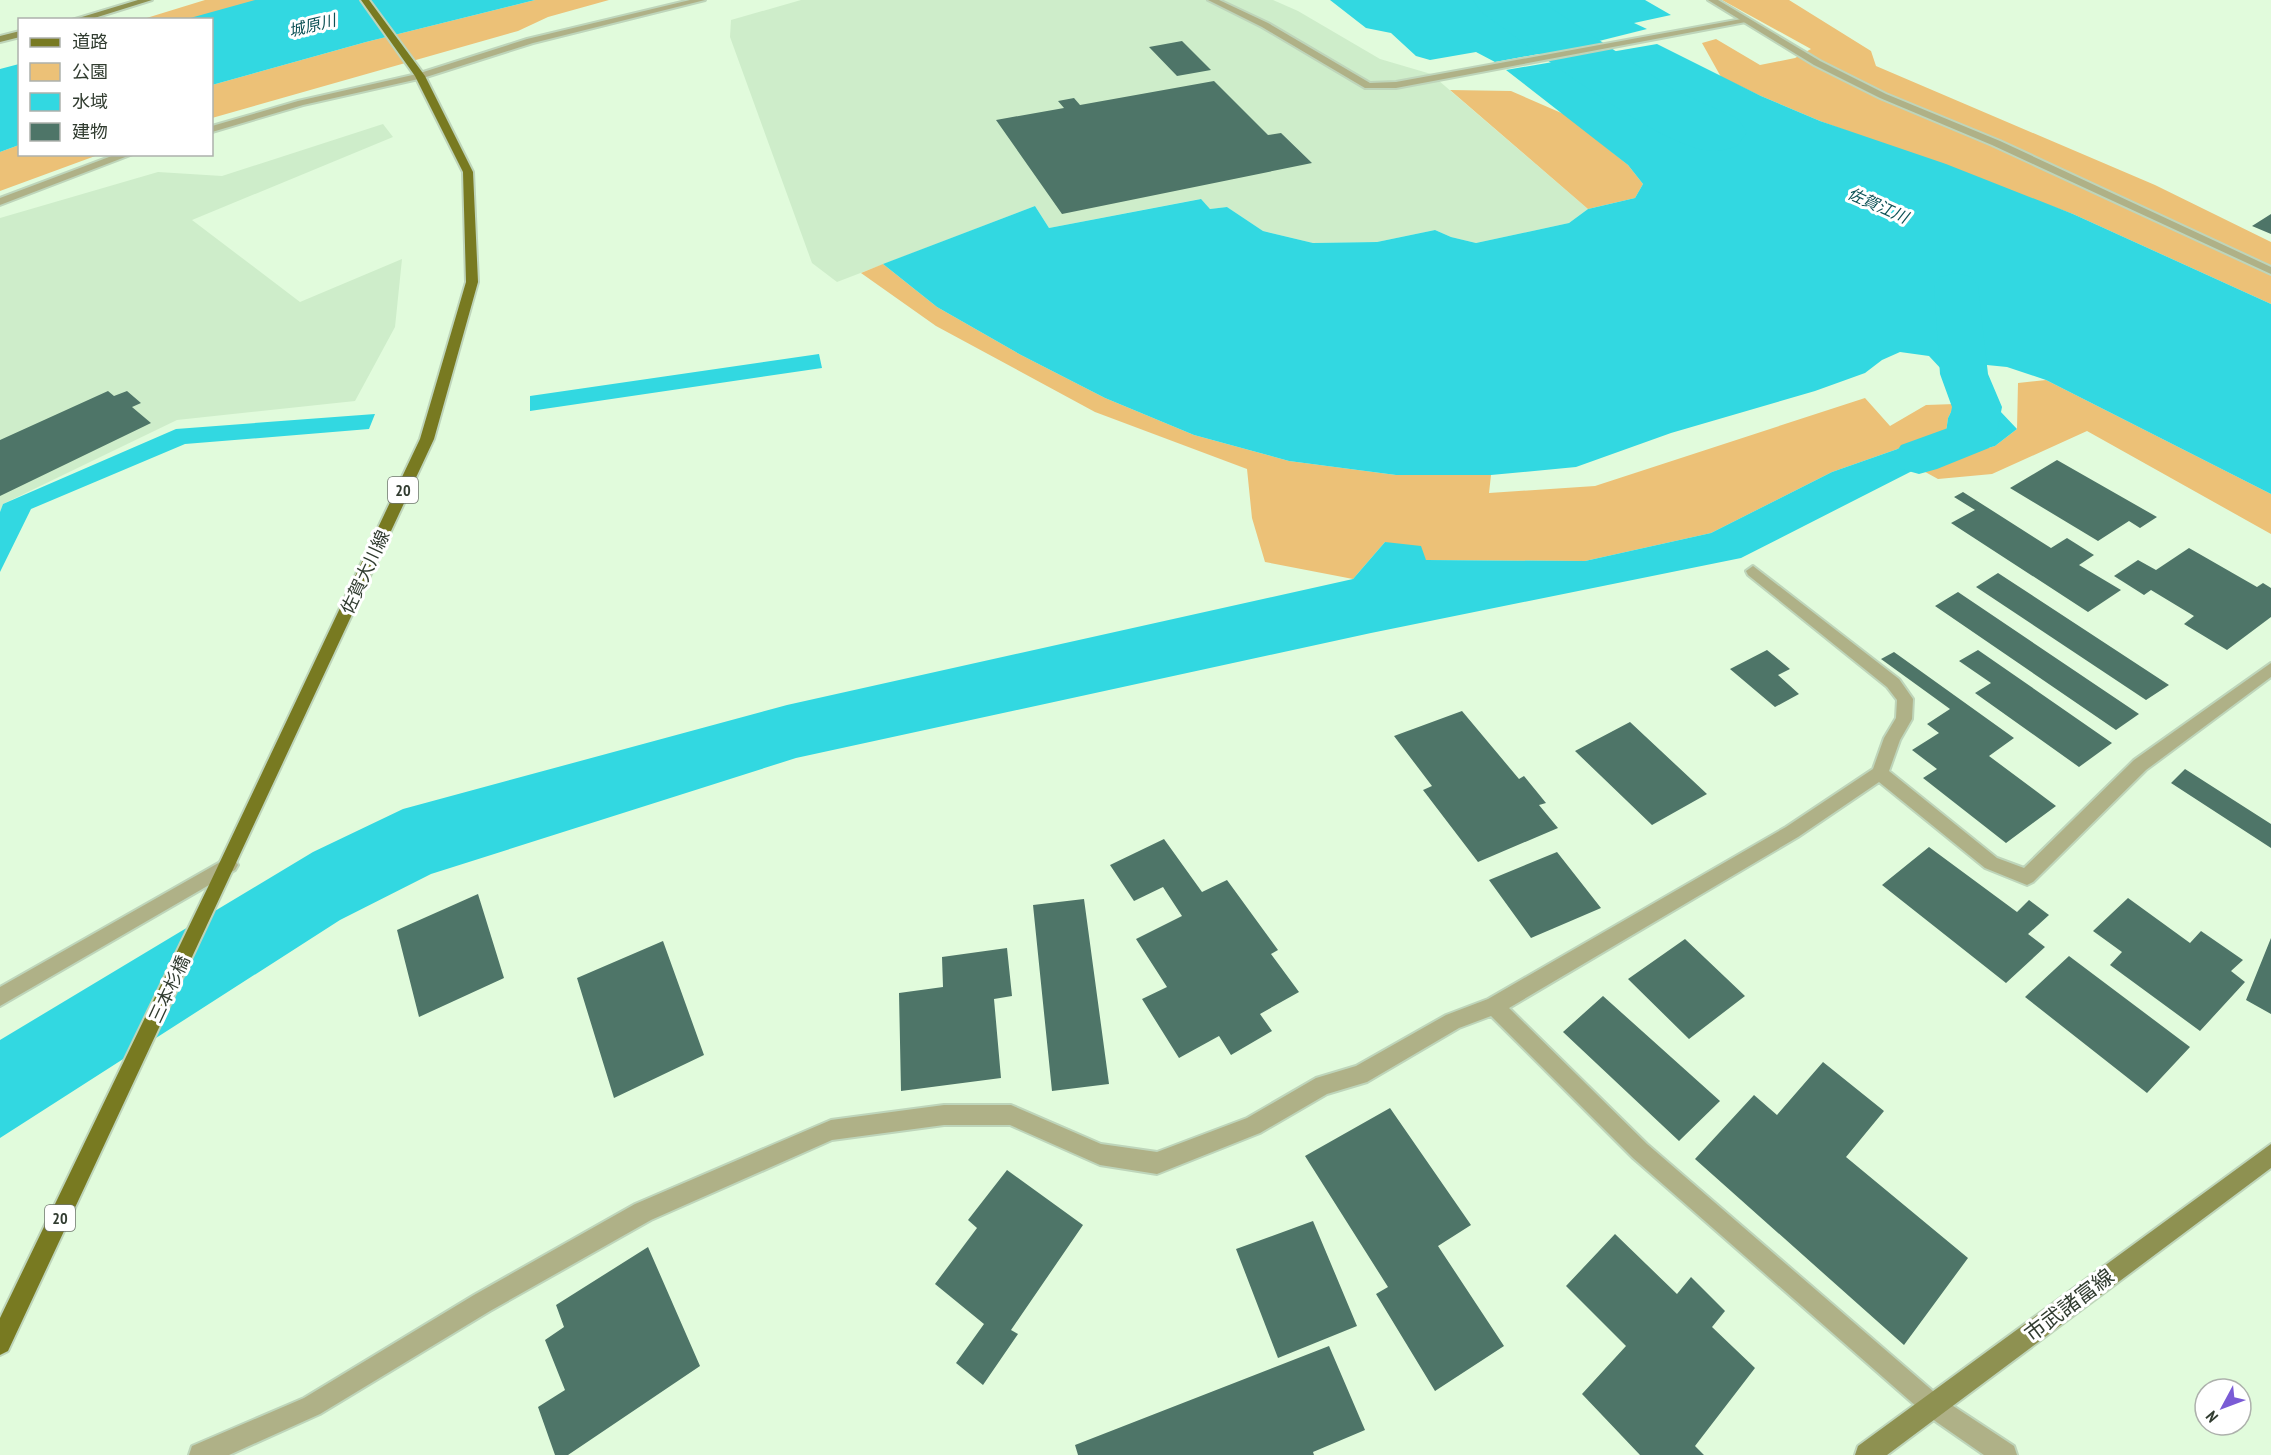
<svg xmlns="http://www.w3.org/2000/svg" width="2271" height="1455" font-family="'PT Sans Narrow','Noto Sans JP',sans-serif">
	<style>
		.built { fill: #ceedca }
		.green { fill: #ecc177 }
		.water { fill: #32d8e1 }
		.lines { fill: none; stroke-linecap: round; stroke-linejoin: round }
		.canal { fill: #32d8e1; fill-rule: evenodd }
		.river { fill: #32d8e1; fill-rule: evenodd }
		.building { fill: #4e7568 }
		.service-casing { stroke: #bed5ba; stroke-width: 4 }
		.minor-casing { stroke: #bed5ba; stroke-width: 4 }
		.secondary-casing { stroke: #bed5ba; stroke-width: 4 }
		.primary-casing { stroke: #bed5ba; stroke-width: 4 }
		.service { fill: #afb187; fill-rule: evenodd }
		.minor { fill: #afb187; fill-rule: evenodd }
		.secondary { fill: #8e9151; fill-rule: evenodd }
		.primary { fill: #787a21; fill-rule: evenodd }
		.labels { text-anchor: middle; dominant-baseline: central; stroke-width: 6; stroke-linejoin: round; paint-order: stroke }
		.far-water-label { font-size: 16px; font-style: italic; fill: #0d5155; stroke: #fff }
		.shield { fill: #fff; stroke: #6f766e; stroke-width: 1.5 }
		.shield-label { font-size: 16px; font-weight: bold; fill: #313c30 }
		.street-label { font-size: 18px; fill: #313c30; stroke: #fff }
		.near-street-label { font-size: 21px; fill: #313c30; stroke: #fff }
	</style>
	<rect width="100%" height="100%" fill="#e1fbdc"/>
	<path class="built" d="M801,0H1273L1298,11L1380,59L1431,74L1588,209L1569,223L1476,243L1451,237L1435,230L1377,242L1313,243L1263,231L1227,207L1210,209L1200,199L1049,228L1035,206L837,282L812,263L730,37L731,20Z
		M383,124L393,137L192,220L300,302L402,259L395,327L355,401L177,420L3,504L0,512V218L158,172L222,176Z"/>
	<path class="green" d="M205,0H301L212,20H140Z
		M535,0H609L548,17L518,31L212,118V85L366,42Z
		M1722,0H1789L1871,51L1876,66L2155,185L2271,242V304L2073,214L1820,121L1761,96L1721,77L1702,43L1716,39L1760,65L1795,58L1811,49Z
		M1450,90L1511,91L1566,115L1628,165L1643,184L1635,198L1588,209Z
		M19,145L20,154L98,155L0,191V152Z
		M883,264L937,307L1021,355L1105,398L1194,435L1289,461L1396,475H1491L1489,493L1595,486L1865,398L1890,426L1926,405L1955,404L1948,418L1946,432L1832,472L1711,533L1585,561L1426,560L1385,542L1353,579L1265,562L1252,518L1247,469L1095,412L936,326L861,273Z
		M2046,380L2271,494V534L2087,431L1992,474L1938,479L1918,468L1995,446L2017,429L2018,383Z"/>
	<path class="water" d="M255,0H535L366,42L212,85V20H183Z
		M1330,0H1645L1671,15L1634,23L1647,29L1571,48L1495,62L1476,52L1430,60L1416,56L1391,33L1366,28Z
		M1657,44L1761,96L1820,121L1946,164L2073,214L2271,304V494L2046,380L2007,367L1987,365L1986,377L1943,371L1929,356L1900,352L1882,360L1865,373L1815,391L1671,433L1576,467L1491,475H1396L1289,461L1194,435L1105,398L1021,355L937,307L883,264L1035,206L1049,228L1201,199L1210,209L1227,207L1263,231L1313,243L1377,242L1435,230L1451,237L1476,243L1569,223L1588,209L1635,198L1643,184L1628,165L1506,70Z
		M19,64V145L0,152V69Z
		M819,354L822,368L530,411V396Z
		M1955,404L2000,411L2017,429L1995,446L1918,468L1741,558L1371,633L796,758L431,874L340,920L0,1138V1040L313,852L403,809L787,705L1353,579L1385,542L1421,546L1426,560L1585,561L1711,533L1832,472L1946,432L1948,418Z
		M375,414L369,429L185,444L31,509L0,572V512L3,504L176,429Z"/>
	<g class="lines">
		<path class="canal" d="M1956,273L1972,277L1978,286L1988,374L2002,407L1996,437L1989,448L1937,469L1919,474L1901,469L1893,457L1901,445L1948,428L1952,407L1940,374L1934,286L1940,277Z"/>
		<path class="river" d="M1473,0H1539L1674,90L1737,118L1747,132L1737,146C1730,148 1722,151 1715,151C1667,154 1525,43 1481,12Z"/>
	</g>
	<path class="building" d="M1182,41L1211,70L1177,76L1149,47Z
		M1214,81L1268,135L1281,133L1312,163L1062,214L996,120L1064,108L1058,101L1074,98L1080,105Z
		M2271,214V234L2252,226Z
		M108,391L114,396L127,391L141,403L132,407L151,423L0,496V440Z
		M2057,460L2157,517L2140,528L2129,521L2098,541L2010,488Z
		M1963,492L2051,548L2067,538L2094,555L2079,565L2121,590L2088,612L1951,523L1975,510L1954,497Z
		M2189,548L2257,587L2263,583L2271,588V617L2227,650L2184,624L2194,616L2151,590L2144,595L2114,576L2138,560L2156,570Z
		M1998,573L2169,685L2146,700L1976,587Z
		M1958,592L2139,714L2116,730L1935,606Z
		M1767,650L1790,669L1778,675L1799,694L1775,707L1730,669Z
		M1978,650L2112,743L2079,767L1975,693L1991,683L1959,661Z
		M1894,652L2014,738L1989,756L2056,806L2006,843L1923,778L1937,769L1912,750L1939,733L1927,724L1950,709L1881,659Z
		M1462,711L1519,779L1524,776L1546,803L1539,805L1558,828L1478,862L1423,790L1432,786L1394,736Z
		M1630,722L1707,794L1652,825L1575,751Z
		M2185,769L2271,824V848L2171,783Z
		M1164,839L1202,892L1227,880L1278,950L1271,954L1299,992L1260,1014L1272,1031L1231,1055L1219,1036L1179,1058L1142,999L1167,987L1136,939L1182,916L1163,887L1134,901L1110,865Z
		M1929,847L2017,912L2029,900L2049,915L2028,934L2045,947L2006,983L1882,885Z
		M1557,852L1601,908L1531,938L1489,880Z
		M478,894L504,978L419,1017L397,930Z
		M2128,898L2190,943L2201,931L2243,960L2231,971L2245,982L2200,1031L2110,965L2122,952L2093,931Z
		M1084,899L1109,1084L1052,1091L1033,905Z
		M2271,938V1014L2246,1000Z
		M1685,939L1745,996L1689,1039L1628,979Z
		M663,941L704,1055L614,1098L577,978Z
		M1007,948L1012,996L994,999L1001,1078L901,1091L899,993L943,987L942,957Z
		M2069,956L2190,1047L2147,1093L2025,997Z
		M1603,996L1720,1101L1679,1141L1563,1032Z
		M1823,1062L1884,1111L1846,1157L1968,1258L1904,1345L1695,1159L1754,1095L1777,1115Z
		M1390,1108L1471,1225L1438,1246L1504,1346L1435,1391L1376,1294L1388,1287L1305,1156Z
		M1007,1170L1083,1225L1011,1330L1018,1334L983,1385L956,1363L984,1324L935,1284L977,1228L968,1220Z
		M1313,1221L1357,1326L1278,1358L1236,1249Z
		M1615,1234L1677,1294L1691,1277L1725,1311L1712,1327L1755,1368L1695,1446L1704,1455H1640L1582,1394L1626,1346L1566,1286Z
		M648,1247L700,1366L568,1455H555L538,1407L565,1390L545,1340L564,1327L556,1305Z
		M1329,1346L1365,1430L1313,1452L1314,1455H1078L1075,1445Z"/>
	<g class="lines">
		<defs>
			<path id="service" d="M1708,0H1718L1820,61L1886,94L2000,141L2271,267V274L1992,145L1880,98L1814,65Z"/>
			<path id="minor" d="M690,0H705L533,43L423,78L303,105L212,132V126L298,101L417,74L527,39Z
				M1208,0H1219L1268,23L1370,83L1396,82L1747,18L1751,21L1396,88H1365L1262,27Z
				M117,154H133L0,205V198Z
				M1753,566L1899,679L1913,699L1912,719L1900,740L1889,771L1997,858L2024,868L2134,760L2271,663V677L2146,770L2033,882L2027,885L1985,868L1879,782L1798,837L1509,1008L1647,1144L1941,1398L2014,1446L2017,1455H1984L1925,1414L1633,1158L1491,1016L1459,1028L1367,1082L1327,1094L1260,1133L1157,1174L1100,1165L1010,1125H944L832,1140L651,1220L490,1311L320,1414L229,1455H189L192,1446L304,1398L474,1295L635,1204L831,1120L944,1105H1011L1101,1144L1157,1152L1247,1118L1316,1078L1356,1066L1446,1015L1488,999L1786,827L1873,769L1884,738L1896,718L1897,700L1887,687L1748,575L1746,571Z
				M229,857L235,860L238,865L235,870L0,1006V987Z"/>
			<path id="secondary" d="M138,0H152L88,20H72Z
				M20,31V37L0,42V36Z
				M2271,1144V1168L1887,1455H1855L1858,1446Z"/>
			<path id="primary" d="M361,0H369L425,76L473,172L478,282L434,439L8,1351L0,1355V1318L209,885L420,439L466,282L463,172L415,76Z"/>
		</defs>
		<use href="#service" class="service-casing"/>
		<use href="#minor" class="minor-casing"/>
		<use href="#secondary" class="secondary-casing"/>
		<use href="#primary" class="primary-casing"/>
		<use href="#service" class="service"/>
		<use href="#minor" class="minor"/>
		<use href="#secondary" class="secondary"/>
		<use href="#primary" class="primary"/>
	</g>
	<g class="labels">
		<g class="far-water-label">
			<text transform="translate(312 25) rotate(-14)">城原川</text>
			<text transform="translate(1878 205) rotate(24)">佐賀江川</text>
		</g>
		<g class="shield">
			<rect x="388" y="477" width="30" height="26" rx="4.5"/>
			<rect x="45" y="1205" width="30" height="26" rx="4.5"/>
		</g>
		<g class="shield-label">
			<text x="403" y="490">20</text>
			<text x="60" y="1218">20</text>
		</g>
		<g class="street-label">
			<text transform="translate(365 572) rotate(-65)">佐賀大川線</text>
			<text transform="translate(169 989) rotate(-65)">三本杉橋</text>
		</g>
		<g class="near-street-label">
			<text transform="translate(2069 1305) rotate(-37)">市武諸富線</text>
		</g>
	</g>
	<rect x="18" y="18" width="195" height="138" fill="#ffffff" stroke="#adb1ac" stroke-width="1.5"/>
	<rect x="30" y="38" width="30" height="9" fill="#787a21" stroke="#adb1ac" stroke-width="1.5"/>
	<text x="72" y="48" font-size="18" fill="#313c30">道路</text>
	<rect x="30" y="63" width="30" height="18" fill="#ecc177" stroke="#adb1ac" stroke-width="1.5"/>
	<text x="72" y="78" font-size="18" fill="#313c30">公園</text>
	<rect x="30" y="93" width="30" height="18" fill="#32d8e1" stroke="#adb1ac" stroke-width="1.5"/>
	<text x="72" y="108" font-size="18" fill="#313c30">水域</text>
	<rect x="30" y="123" width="30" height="18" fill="#4e7568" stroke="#adb1ac" stroke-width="1.5"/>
	<text x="72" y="138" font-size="18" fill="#313c30">建物</text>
	<g transform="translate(2223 1407) rotate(229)"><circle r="28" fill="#ffffff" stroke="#adb1ac" stroke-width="1.5"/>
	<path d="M0-4.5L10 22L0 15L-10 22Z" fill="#7a5bd5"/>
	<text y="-9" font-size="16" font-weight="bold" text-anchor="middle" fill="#313c30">N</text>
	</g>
</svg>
